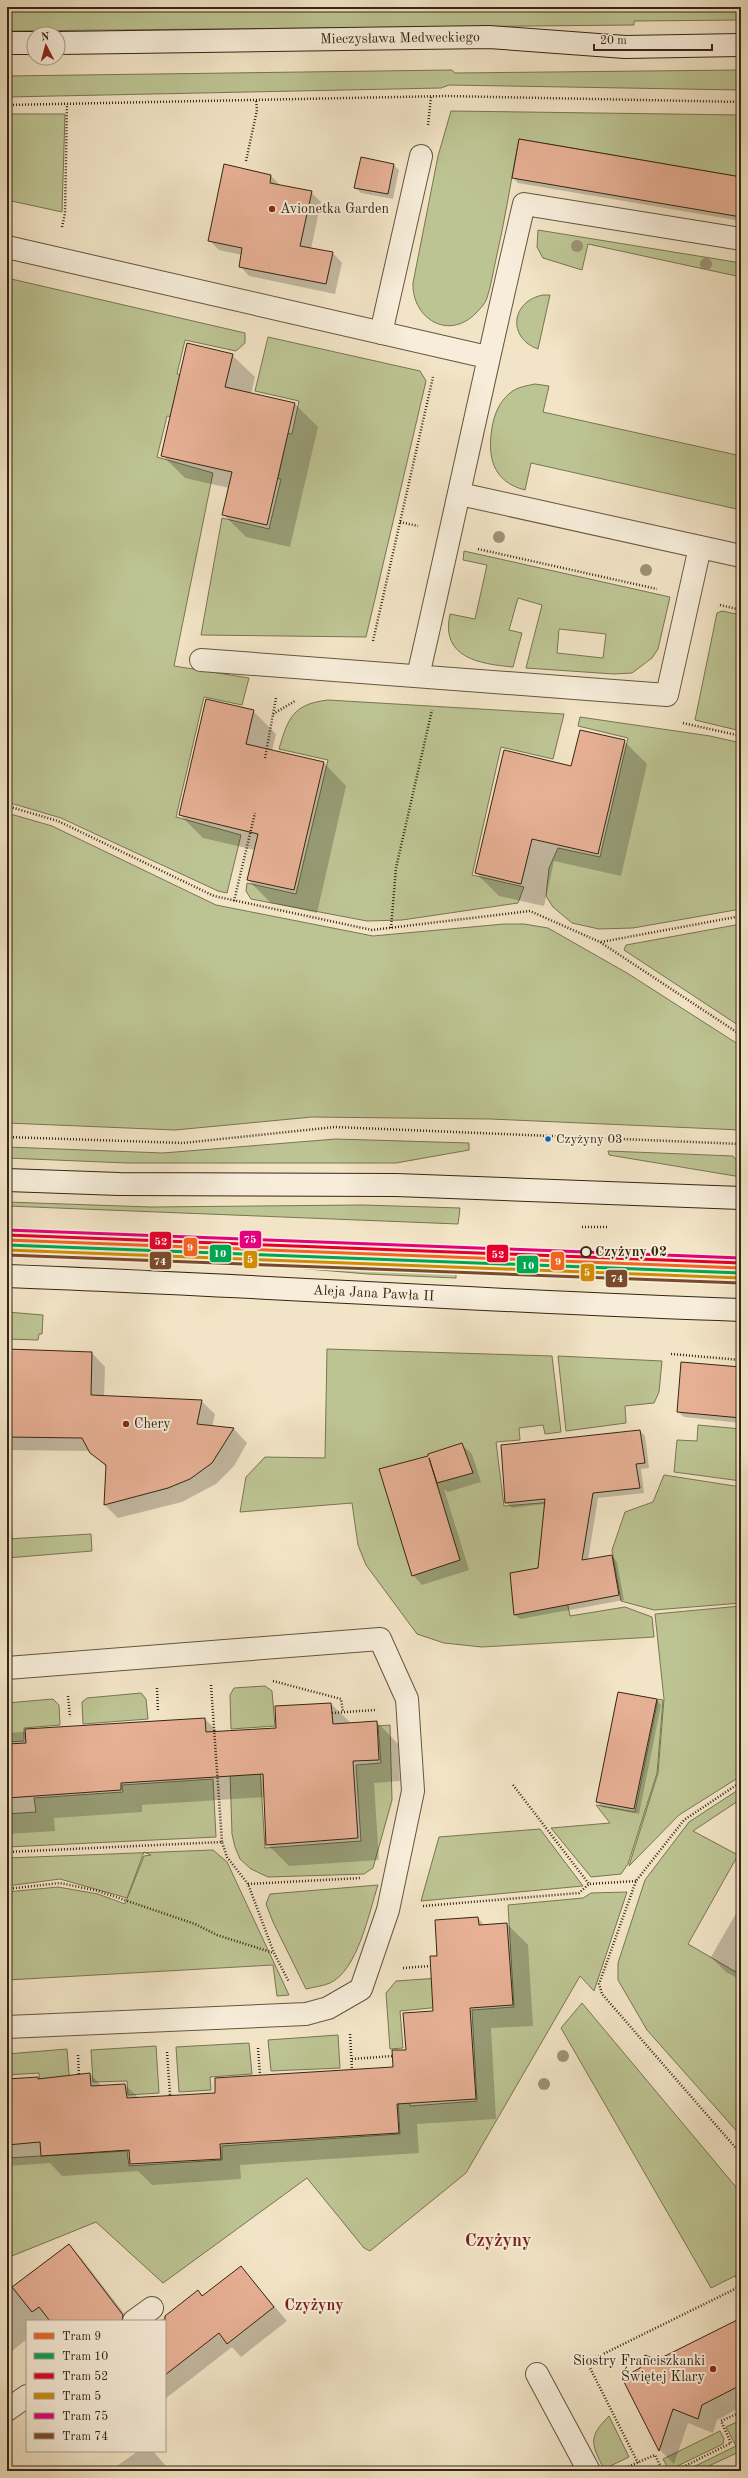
<svg xmlns="http://www.w3.org/2000/svg" width="748" height="2478" font-family="'Old Standard TT',serif">
	<style>
		.green { fill: #bdc493; stroke: #797552; fill-rule: evenodd }
		.shadow { fill: #0003 }
		.building { fill: #e7b095; stroke: #352612 }
		.lines { fill: none; stroke-linecap: round; stroke-linejoin: round }
		.lane-casing { stroke: #64563f; stroke-width: 24 }
		.secondary-casing { stroke: #352612; stroke-width: 24 }
		.path { stroke: #352612; stroke-width: 2.5; stroke-dasharray: 1 2; stroke-linecap: butt }
		.lane { stroke: #f7edda; stroke-width: 22 }
		.secondary { stroke: #f7edda; stroke-width: 22 }
		.tram-1-casing { stroke: #f7edda; stroke-width: 6 }
		.tram-2-casing { stroke: #f7edda; stroke-width: 6 }
		.tram-3-casing { stroke: #f7edda; stroke-width: 6 }
		.tram-4-casing { stroke: #f7edda; stroke-width: 6 }
		.tram-5-casing { stroke: #f7edda; stroke-width: 6 }
		.tram-6-casing { stroke: #f7edda; stroke-width: 6 }
		.tram-1 { stroke: #f26522; stroke-width: 3 }
		.tram-2 { stroke: #00a651; stroke-width: 3 }
		.tram-3 { stroke: #e4002b; stroke-width: 3 }
		.tram-4 { stroke: #d08c04; stroke-width: 3 }
		.tram-5 { stroke: #e5007d; stroke-width: 3 }
		.tram-6 { stroke: #7a4b2a; stroke-width: 3 }
		.tree { fill: #9d9275 }
		.poi-dot { fill: #8f2418; stroke: #f7edda; stroke-width: 1.5 }
		.bus-dot { fill: #0065bd; stroke: #f7edda; stroke-width: 1.5 }
		.stop-dot { fill: #f7edda; stroke: #352612; stroke-width: 2 }
		.labels { text-anchor: middle; dominant-baseline: central; stroke-width: 4; stroke-linejoin: round; paint-order: stroke }
		.bus-label { font-size: 13px; fill: #352612; stroke: #f7edda; text-anchor: start }
		.street-label { font-size: 14px; fill: #352612; stroke: #f7edda }
		.poi-label { font-size: 14px; fill: #352612; stroke: #f7edda; text-anchor: start }
		.stop-label { font-size: 14px; font-weight: bold; fill: #352612; stroke: #f7edda; text-anchor: start }
		.quarter-label { font-size: 16px; font-weight: bold; fill: #7a1f14; stroke: #f7edda }
		.district-label { font-size: 18px; font-weight: bold; fill: #7a1f14; stroke: #f7edda }
		.line-badge { stroke: #f7edda; stroke-width: 1.5 }
		.badge-label { font-size: 11px; text-anchor: middle; font-weight: bold; fill: #fff }
	</style>
	<rect width="100%" height="100%" fill="#f2e4c6"/>
	<filter id="stains"><feTurbulence type="fractalNoise" baseFrequency=".005" numOctaves="4"/><feColorMatrix values="0 0 0 0 .2 0 0 0 0 .09 0 0 0 0 .02 0 0 0 .5 -.17"/></filter>
	<radialGradient id="worn" r=".72"><stop offset=".6" stop-color="#630" stop-opacity="0"/><stop offset="1" stop-color="#630" stop-opacity=".3"/></radialGradient>
	<path class="green" d="M7,7H741V20L634,21V25L7,31Z
		M452,70L455,73L741,70V90L449,85L441,88L7,97V76Z
		M451,111L741,115V177L519,139C511,180 505,220 496,259C493,272 491,286 487,298C485,304 480,309 476,313C449,341 412,319 413,283L438,156Z
		M7,114H65L62,212L7,200Z
		M538,230L741,263V277L588,244L582,270L543,258L537,247Z
		M7,278L245,333V343L236,351L185,340L177,374L185,376L175,417L167,416L157,457L213,473L174,666L249,678L242,705L204,697L176,817L241,835L227,893L218,891L61,818L7,802Z
		M543,295H550L538,349C507,338 511,301 543,295Z
		M268,337L420,371L426,381L366,637L201,635L222,518L269,529L281,479L274,478L284,433L292,434L299,401L255,391Z
		M535,384L549,386L543,412L741,456V510L531,463L525,490C493,482 487,457 492,428C494,415 499,402 510,393C517,387 526,386 535,384Z
		M464,551L670,597L658,649L652,658L632,673L614,674L526,668L542,605L518,598L509,630L522,633L513,667C480,664 440,658 450,614L475,619L487,565L463,560ZM559,629L606,634L603,658L557,653Z
		M722,611L741,615V731L695,720L717,613Z
		M328,700L564,714L553,759L501,747L472,875L524,887L518,903L402,920L367,921L251,899L246,891L247,883L296,894L328,760L279,749C288,718 293,704 328,700Z
		M580,717L710,736L741,743V909L633,928L599,929L572,923L553,907L546,896L549,868L558,848L600,857L628,738L578,726Z
		M7,813L52,826L216,905L373,936L504,924H524L548,928L627,973L741,1046V1130L490,1119L312,1117L175,1130L7,1123Z
		M741,924V1027L624,950L626,945Z
		M336,1139L469,1143V1150L396,1163H127L7,1158V1147L163,1153Z
		M608,1151L733,1156L741,1166V1177L609,1155Z
		M7,1202L151,1207L363,1205L460,1208L458,1224L7,1206Z
		M7,1250L456,1267V1278L368,1274L224,1262L7,1253Z
		M7,1312L43,1315L42,1334H39L38,1340L7,1339Z
		M327,1349L552,1356L561,1432L545,1434L543,1425L519,1428L520,1440L496,1442L504,1506L566,1501L559,1562L570,1616L625,1607L652,1617L654,1637L482,1647L444,1643L417,1634L366,1565L358,1545L352,1503L240,1512L246,1477L265,1457L325,1458Z
		M558,1356L662,1361L659,1392L654,1403L625,1406L626,1423L566,1431Z
		M698,1425L741,1429V1481L674,1472L677,1440L697,1441Z
		M664,1475L741,1487V1603L654,1610L621,1601L612,1550L625,1512L653,1502Z
		M91,1534L92,1551L7,1558V1539Z
		M741,1606V1776L679,1815L629,1866L658,1773L664,1699L655,1614Z
		M265,1686L272,1691L275,1726L231,1729L230,1695L234,1688Z
		M141,1693L146,1699L148,1719L83,1724L82,1702L87,1698Z
		M53,1699L59,1705L60,1725L24,1728V1741L7,1742V1703Z
		M658,1699L663,1700L657,1773L628,1864L621,1874L591,1877L551,1828L610,1823L596,1805L635,1812Z
		M390,1725L392,1800L373,1868L364,1874L268,1877L251,1869L240,1859L235,1847L232,1834L230,1771L260,1769L265,1848L361,1841L356,1765L381,1763L378,1726Z
		M213,1779L216,1837L7,1847V1814L36,1812L34,1798L123,1792L122,1785Z
		M741,1788V1799L693,1831L738,1855L688,1944L741,1975V2136L647,2030L618,1980V1963L645,1880L689,1822Z
		M540,1829L583,1886L421,1901L439,1837Z
		M213,1850L227,1862L289,1995L277,1996L273,1965L7,1980V1892L58,1887L98,1894L125,1904L144,1856L151,1855L144,1852L127,1898L60,1879L7,1886V1858Z
		M378,1885C369,1912 358,1970 330,1983C323,1986 314,1987 306,1989L273,1922L266,1904L270,1894Z
		M627,1892L594,1991L580,1976L466,2173L370,2251L364,2248L307,2178L163,2283L96,2222L7,2258V2158L127,2151L129,2166L222,2160V2146L400,2134L398,2099L409,2097L410,2106L477,2101L472,2010L514,2007L508,1905L583,1898L591,1893Z
		M439,1978L441,2007L400,2011L403,2048L390,2049L386,1993L396,1981Z
		M582,2003L741,2193V2273L711,2288L561,2028Z
		M338,2035L340,2068L271,2071L268,2040Z
		M249,2043L252,2074L210,2077L211,2090L179,2092L176,2047Z
		M156,2046L159,2093L128,2095L127,2081L93,2082L91,2050Z
		M67,2049L70,2086L40,2088L39,2073L7,2075V2054Z
		M609,2416L629,2457L604,2469C591,2444 588,2437 609,2416Z
		M741,2420V2451L698,2471H685L736,2446L726,2427Z
		M720,2431L724,2439L723,2444L669,2470L663,2459Z"/>
	<path class="shadow" d="M361,158L394,165L399,170L393,199L361,193L355,187Z
		M225,166L271,176L281,186L311,192L321,202L311,249L333,253L342,263L335,294L249,276L240,266L242,255L219,250L209,240Z
		M513,177L741,178V221L518,183Z
		M232,355L255,377L251,394L295,404L318,427L290,547L246,537L223,514L229,488L185,478L162,455Z
		M253,711L276,734L272,751L324,763L346,786L317,913L271,903L248,880L255,850L203,838L180,815Z
		M624,741L647,764L621,876L554,861L544,906L499,896L476,873L572,767Z
		M7,1350L92,1353L105,1367L104,1396L201,1401L215,1414L212,1427L234,1429L247,1443L234,1466L216,1484L182,1502L118,1518L105,1505L107,1468L90,1451L7,1450Z
		M741,1368V1423L684,1417L678,1412Z
		M640,1431L645,1436L649,1468L641,1469L644,1493L598,1498L588,1560L612,1556L617,1562L624,1600L520,1619L514,1614L539,1569L545,1504L512,1508L506,1503Z
		M462,1445L472,1454L481,1482L448,1492L444,1489L469,1570L422,1585L413,1575L380,1470L429,1456Z
		M7,1494L10,1497L13,1540H7Z
		M656,1700L661,1705L639,1814L602,1807L597,1802Z
		M331,1704L351,1723L377,1722L398,1744L400,1781L374,1783L379,1860L289,1866L267,1844L265,1797L142,1805V1812L54,1818L55,1831L7,1834V1733L205,1719L218,1732L277,1728Z
		M741,1905V1980L726,1972L711,1957Z
		M478,1918L485,1926L507,1924L528,1945L533,2026L491,2028L496,2119L417,2124L419,2153L240,2165L241,2179L152,2185L138,2171L62,2176L50,2163L7,2166V2080L37,2078L39,2080L90,2074L102,2086L125,2085L139,2098L216,2094L394,2068L434,2012L438,1957Z
		M69,2245L82,2259L130,2321H27V2339L7,2355V2292Z
		M241,2267L287,2321L241,2357L232,2347L165,2399V2321H160L198,2291L203,2296Z
		M741,2319V2407L717,2420L713,2433L688,2423L674,2464L660,2450L623,2378Z
		M138,2451H153L170,2471H110Z"/>
	<path class="building" d="M519,139L741,177V217L512,178Z
		M361,157L394,164L388,194L354,188Z
		M224,164L271,175L270,183L312,191L300,246L333,252L326,284L239,267L242,248L208,241Z
		M187,343L233,354L225,387L295,403L267,525L222,515L232,472L161,456Z
		M206,699L254,710L246,744L324,762L294,890L247,880L258,834L179,815Z
		M580,730L625,740L598,854L532,839L521,884L475,873L504,750L571,766Z
		M7,1349L92,1352L91,1395L202,1400L197,1424L234,1428L212,1463L190,1479L168,1488L104,1505L106,1465L90,1453L82,1438L7,1437Z
		M681,1362L741,1367V1418L677,1412Z
		M640,1430L645,1463L636,1464L640,1488L593,1493L582,1560L612,1555L619,1595L514,1615L510,1573L538,1568L545,1499L505,1503L501,1445Z
		M462,1443L473,1473L437,1483L429,1458L460,1560L412,1576L379,1469L428,1456V1454Z
		M618,1692L657,1699L634,1809L596,1802Z
		M331,1703L333,1724L377,1721L379,1760L353,1761L358,1838L266,1845L263,1774L121,1783V1790L7,1798V1744L26,1743L25,1729L205,1718L206,1732L276,1728L275,1706Z
		M478,1917L479,1925L507,1923L513,2005L470,2008L476,2099L397,2104L399,2133L220,2144L221,2159L130,2164L129,2150L41,2156L40,2142L7,2145V2079L38,2077V2079L90,2073L91,2086L125,2084L127,2098L215,2093V2078L393,2067L392,2050H406L403,2013L433,2011L430,1956H437L435,1920Z
		M69,2244L123,2315L122,2321H50L39,2307L32,2312L12,2287Z
		M241,2266L274,2307L227,2344L219,2333L165,2375V2316L198,2290L202,2296Z
		M741,2318V2385L702,2405L698,2419L673,2409L659,2451L622,2378L640,2368L645,2355L657,2360Z"/>
	<g class="lines">
		<defs>
			<path id="lane" d="M7,247L487,357
				M381,333L421,156
				M460,494L741,556
				M201,660L667,695L700,547
				M418,676C454,519 487,361 524,204L741,239
				M7,1668L380,1639L407,1699L413,1791L388,1910L361,1989L328,2008L306,2014L7,2027
				M134,2321L152,2308
				M537,2374L589,2471
				M7,2410L27,2396"/>
			<g id="secondary">
				<path d="M7,43H34"/>
				<path id="s1" d="M58,43L489,37L625,47L741,45"/>
				<path d="M7,1180L119,1184L396,1185L741,1198"/>
				<path id="s2" d="M7,1276C252,1285 496,1302 741,1310"/>
			</g>
		</defs>
		<use href="#lane" class="lane-casing"/>
		<use href="#secondary" class="secondary-casing"/>
		<path class="path" d="M7,105L446,96L741,102
			M428,125L431,97
			M246,161L257,110L256,100
			M62,227L65,213L67,104
			M400,522L418,526
			M478,549L657,589
			M720,605L741,610
			M373,641L433,377
			M273,714L295,701
			M683,723L741,736
			M265,758L276,698
			M7,806L58,821L214,896L372,930L530,911L600,942L741,1035
			M234,901L255,813
			M391,928L396,868L432,710
			M601,942L741,916
			M7,1137L183,1143L335,1127L741,1144
			M582,1227H609
			M671,1354L741,1360
			M273,1681L341,1699L343,1712
			M211,1685L222,1842
			M157,1688L158,1712
			M68,1696L70,1717
			M332,1713L375,1710
			M741,1782L684,1820L636,1881L599,1984L602,1994L741,2154
			M513,1785L589,1884
			M7,1852L222,1842L227,1857L248,1884L274,1953L289,1982
			M248,1884L361,1878
			M7,1889L60,1883L98,1891L195,1924L217,1935L274,1953
			M423,1906L579,1893L589,1884L636,1881
			M403,1968L430,1966
			M350,2034L352,2070
			M258,2048L260,2075
			M167,2052L170,2095
			M78,2055L79,2075
			M352,2059L393,2056
			M736,2276L741,2284
			M638,2463L587,2362L741,2286
			M620,2470L655,2455L663,2471
			M675,2471L731,2443L721,2421L741,2412"/>
		<use href="#lane" class="lane"/>
		<use href="#secondary" class="secondary"/>
		<defs>
			<path id="tram-1" d="M7,1240L741,1268"/>
			<path id="tram-2" d="M7,1245L741,1273"/>
			<path id="tram-3" d="M7,1235L741,1263"/>
			<path id="tram-4" d="M7,1250L741,1278"/>
			<path id="tram-5" d="M7,1230L741,1258"/>
			<path id="tram-6" d="M7,1255L740,1283"/>
		</defs>
		<use href="#tram-1" class="tram-1-casing"/>
		<use href="#tram-2" class="tram-2-casing"/>
		<use href="#tram-3" class="tram-3-casing"/>
		<use href="#tram-4" class="tram-4-casing"/>
		<use href="#tram-5" class="tram-5-casing"/>
		<use href="#tram-6" class="tram-6-casing"/>
		<use href="#tram-1" class="tram-1"/>
		<use href="#tram-2" class="tram-2"/>
		<use href="#tram-3" class="tram-3"/>
		<use href="#tram-4" class="tram-4"/>
		<use href="#tram-5" class="tram-5"/>
		<use href="#tram-6" class="tram-6"/>
	</g>
	<g class="tree">
		<circle cx="577" cy="246" r="6"/>
		<circle cx="706" cy="264" r="6"/>
		<circle cx="499" cy="537" r="6"/>
		<circle cx="646" cy="570" r="6"/>
		<circle cx="563" cy="2056" r="6"/>
		<circle cx="544" cy="2084" r="6"/>
	</g>
	<g class="poi-dot">
		<circle cx="272" cy="209" r="4"/>
		<circle cx="126" cy="1424" r="4"/>
		<circle cx="713" cy="2369" r="4"/>
	</g>
	<circle class="bus-dot" cx="548" cy="1139" r="3.5"/>
	<circle class="stop-dot" cx="586" cy="1252" r="5"/>
	<g class="labels">
		<g class="bus-label">
			<text x="556" y="1139">Czyżyny 03</text>
		</g>
		<g class="street-label">
			<text stroke="none"><textPath href="#s1" startOffset="342">Mieczysława Medweckiego</textPath></text>
			<text stroke="none"><textPath href="#s2" startOffset="367">Aleja Jana Pawła II</textPath></text>
		</g>
		<g class="poi-label">
			<text x="280" y="209">Avionetka Garden</text>
			<text x="134" y="1424">Chery</text>
			<text x="705" y="2361" text-anchor="end">Siostry Franciszkanki<tspan x="705" dy="16">Świętej Klary</tspan></text>
		</g>
		<g class="stop-label">
			<text x="595" y="1252">Czyżyny 02</text>
		</g>
		<g class="quarter-label">
			<text x="314" y="2306">Czyżyny</text>
		</g>
		<g class="district-label">
			<text x="498" y="2241">Czyżyny</text>
		</g>
	</g>
	<g class="line-badge">
		<rect x="239" y="1230" width="23" height="19" rx="4" fill="#e5007d"/>
		<rect x="149" y="1231" width="23" height="19" rx="4" fill="#e4002b"/>
		<rect x="183" y="1237" width="15" height="20" rx="4" fill="#f26522"/>
		<rect x="209" y="1244" width="23" height="19" rx="4" fill="#00a651"/>
		<rect x="486" y="1244" width="23" height="19" rx="4" fill="#e4002b"/>
		<rect x="243" y="1250" width="15" height="19" rx="4" fill="#d08c04"/>
		<rect x="149" y="1251" width="23" height="19" rx="4" fill="#7a4b2a"/>
		<rect x="550" y="1251" width="15" height="20" rx="4" fill="#f26522"/>
		<rect x="516" y="1255" width="23" height="19" rx="4" fill="#00a651"/>
		<rect x="580" y="1263" width="15" height="19" rx="4" fill="#d08c04"/>
		<rect x="605" y="1269" width="23" height="19" rx="4" fill="#7a4b2a"/>
	</g>
	<g class="badge-label">
		<text x="250" y="1243">75</text>
		<text x="161" y="1245">52</text>
		<text x="190" y="1251">9</text>
		<text x="220" y="1257">10</text>
		<text x="498" y="1258">52</text>
		<text x="250" y="1263">5</text>
		<text x="160" y="1265">74</text>
		<text x="558" y="1265">9</text>
		<text x="528" y="1269">10</text>
		<text x="587" y="1276">5</text>
		<text x="617" y="1282">74</text>
	</g>
	<rect width="748" height="2478" fill="none" stroke="#f2e4c6" stroke-width="24"/>
	<rect x="8" y="8" width="732" height="2462" fill="none" stroke="#352612" stroke-width="2"/>
	<rect x="12" y="12" width="724" height="2454" fill="none" stroke="#352612"/>
	<rect x="26" y="2320" width="140" height="132" fill="#f7edda" stroke="#a99d8a"/>
	<rect x="34" y="2333" width="20" height="6" fill="#f26522" stroke="#a99d8a"/>
	<text x="62" y="2340" font-size="12" fill="#352612">Tram 9</text>
	<rect x="34" y="2353" width="20" height="6" fill="#00a651" stroke="#a99d8a"/>
	<text x="62" y="2360" font-size="12" fill="#352612">Tram 10</text>
	<rect x="34" y="2373" width="20" height="6" fill="#e4002b" stroke="#a99d8a"/>
	<text x="62" y="2380" font-size="12" fill="#352612">Tram 52</text>
	<rect x="34" y="2393" width="20" height="6" fill="#d08c04" stroke="#a99d8a"/>
	<text x="62" y="2400" font-size="12" fill="#352612">Tram 5</text>
	<rect x="34" y="2413" width="20" height="6" fill="#e5007d" stroke="#a99d8a"/>
	<text x="62" y="2420" font-size="12" fill="#352612">Tram 75</text>
	<rect x="34" y="2433" width="20" height="6" fill="#7a4b2a" stroke="#a99d8a"/>
	<text x="62" y="2440" font-size="12" fill="#352612">Tram 74</text>
	<g transform="translate(46 46) rotate(354)"><circle r="19" fill="#f7edda" stroke="#a99d8a"/>
	<path d="M0-3L7 15L0 10L-7 15Z" fill="#8f2418"/>
	<text y="-6" font-size="11" font-weight="bold" text-anchor="middle" fill="#352612">N</text>
	</g>
	<path d="M594 44v6h118v-6" fill="none" stroke="#352612" stroke-width="2"/>
	<text x="600" y="44" font-size="12" fill="#352612" stroke="#f7edda" stroke-width="3" paint-order="stroke">20 m</text>
	<rect width="100%" height="100%" filter="url(#stains)"/>
	<rect width="100%" height="100%" fill="url(#worn)"/>
</svg>
